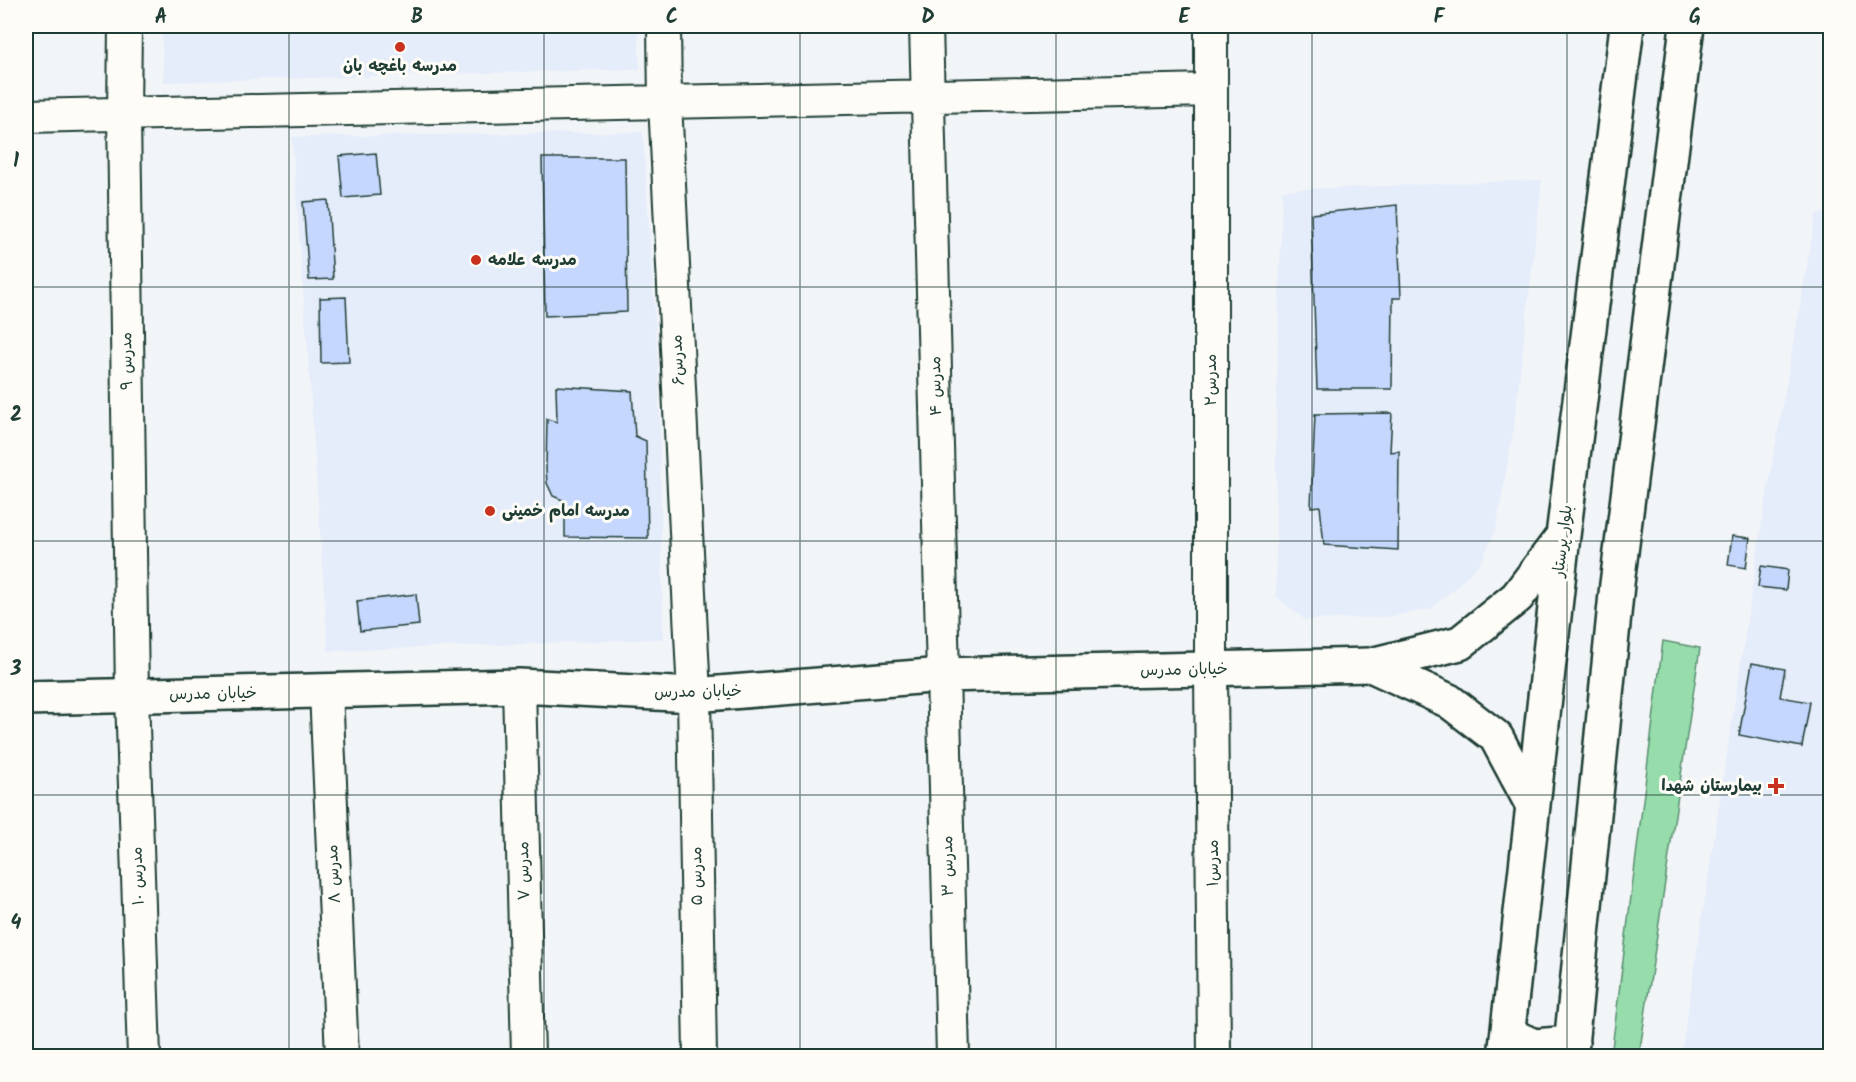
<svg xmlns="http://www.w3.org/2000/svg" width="1856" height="1082" font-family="Kalam,'Playpen Sans Arabic',sans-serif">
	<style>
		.built { fill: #e5ecfa }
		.green { fill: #96ddab; stroke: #5a8d70; stroke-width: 1.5 }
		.building { fill: #c6d7fd; stroke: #1f3d34; stroke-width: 1.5 }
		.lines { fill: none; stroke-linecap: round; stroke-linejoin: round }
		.minor-casing { stroke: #1f3d34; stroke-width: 36 }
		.tertiary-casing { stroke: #1f3d34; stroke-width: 38 }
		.secondary-casing { stroke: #1f3d34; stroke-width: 38 }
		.minor { stroke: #fdfcf7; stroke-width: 32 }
		.tertiary { stroke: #fdfcf7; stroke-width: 33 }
		.secondary { stroke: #fdfcf7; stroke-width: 33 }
		.grid { fill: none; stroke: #1f3d34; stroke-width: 1.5; stroke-opacity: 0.55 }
		.poi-dot { fill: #c8321e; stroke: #fdfcf7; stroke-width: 2 }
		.labels { text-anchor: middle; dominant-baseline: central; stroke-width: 6; stroke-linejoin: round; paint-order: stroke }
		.poi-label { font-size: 16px; font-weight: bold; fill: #1f3d34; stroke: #fdfcf7; text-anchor: start }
		.street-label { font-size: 16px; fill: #1f3d34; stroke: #fdfcf7 }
		.neatline { fill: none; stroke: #1f3d34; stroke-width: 2 }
		.grid-label { font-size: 20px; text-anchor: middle; font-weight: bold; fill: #1f3d34 }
	</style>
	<rect width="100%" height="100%" fill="#f2f5f8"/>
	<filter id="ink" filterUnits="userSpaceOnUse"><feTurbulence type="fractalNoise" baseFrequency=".0167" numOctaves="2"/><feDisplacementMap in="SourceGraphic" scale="12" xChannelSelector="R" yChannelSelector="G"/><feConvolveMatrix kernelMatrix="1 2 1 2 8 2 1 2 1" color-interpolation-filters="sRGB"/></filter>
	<g filter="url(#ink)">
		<path class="built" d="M161,26H638L640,69L164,82Z
			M643,132L659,382L663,639L328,651L310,384L292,137Z
			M1542,180L1514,427L1496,530L1481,562L1455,588L1431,609L1387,617L1305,620L1276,596V418L1282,190Z
			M1830,212V1056H1681L1763,516L1816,214Z"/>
		<path class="green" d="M1663,641L1700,648L1639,1056H1611Z"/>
		<path class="building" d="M435,26H475L436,30Z
			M376,153L380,195L343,198L339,156Z
			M542,158H625L627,312L545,316Z
			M328,200L333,279L309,280L303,202Z
			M1397,205L1401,298H1393L1392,389H1317L1311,214Z
			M346,297L349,362L321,363L320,298Z
			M556,386L632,391L635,436L646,441L648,538L565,537V501L553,496L547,483L546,469L547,419L557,422Z
			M1392,413L1390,452L1399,451L1398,550L1324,545L1320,506L1311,507L1315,414Z
			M1732,536L1750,538L1746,568L1728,565Z
			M1761,566L1788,570L1786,590L1758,587Z
			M416,594L419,625L360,631L357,601Z
			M1752,663L1785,669L1780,697L1810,702L1802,747L1739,735Z"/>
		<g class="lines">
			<defs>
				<path id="minor" d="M125,26L124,114L132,696L144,1056
					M664,26L665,102L694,695L700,1056
					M926,26L953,1056
					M1211,26V669L1214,1056
					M26,116L1211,90
					M519,686L528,1056
					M326,691L342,1056"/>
				<path id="tertiary" d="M26,698L519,686L694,695L943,675L1371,665"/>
				<path id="secondary" d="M1371,665L1460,643L1517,597L1563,536
					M1371,665L1449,701L1496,737L1533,806
					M1508,1034L1534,1046L1572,1043
					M1505,1056L1563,536L1627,26
					M1570,1056L1617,584L1687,26"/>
			</defs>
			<use href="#minor" class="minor-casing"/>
			<use href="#tertiary" class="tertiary-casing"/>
			<use href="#secondary" class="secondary-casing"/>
			<use href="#minor" class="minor"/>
			<use href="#tertiary" class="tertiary"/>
			<use href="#secondary" class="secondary"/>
		</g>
	</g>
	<path class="grid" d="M289,26V1056M544,26V1056M800,26V1056M1056,26V1056M1312,26V1056M1567,26V1056M26,287H1830M26,541H1830M26,795H1830"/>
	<g class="poi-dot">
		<circle cx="400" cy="47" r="6"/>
		<circle cx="476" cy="260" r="6"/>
		<circle cx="490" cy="511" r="6"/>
		<path d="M1773 777h6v6h6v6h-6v6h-6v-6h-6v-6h6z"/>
	</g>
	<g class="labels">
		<g class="poi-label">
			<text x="400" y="66" text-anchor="middle">مدرسه باغچه بان</text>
			<text x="488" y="260">مدرسه علامه</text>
			<text x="502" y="511">مدرسه امام خمینی</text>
			<text x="1762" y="786" text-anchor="end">بیمارستان شهدا</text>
		</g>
		<g class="street-label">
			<text transform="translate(678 360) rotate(-93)">مدرس۶</text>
			<text transform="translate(127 361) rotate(-91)">مدرس ۹</text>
			<text transform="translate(1211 380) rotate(-90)">مدرس۲</text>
			<text transform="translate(936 386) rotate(-91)">مدرس ۴</text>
			<text transform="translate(1563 541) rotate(-83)">بلوار پرستار</text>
			<text transform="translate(1184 670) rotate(-1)">خیابان مدرس</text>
			<text transform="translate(698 692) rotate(-1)">خیابان مدرس</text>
			<text transform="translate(213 694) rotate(-1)">خیابان مدرس</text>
			<text transform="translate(1213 863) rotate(-90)">مدرس۱</text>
			<text transform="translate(948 866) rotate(-91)">مدرس ۳</text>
			<text transform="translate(524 871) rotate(-91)">مدرس ۷</text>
			<text transform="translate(334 874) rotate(-93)">مدرس ۸</text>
			<text transform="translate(138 876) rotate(-92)">مدرس ۱۰</text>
			<text transform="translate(697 876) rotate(-91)">مدرس ۵</text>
		</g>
	</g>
	<rect width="1856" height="1082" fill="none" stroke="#fdfcf7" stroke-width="66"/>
	<rect x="33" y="33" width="1790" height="1016" class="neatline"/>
	<g class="grid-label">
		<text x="161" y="23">A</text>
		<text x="417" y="23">B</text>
		<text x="672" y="23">C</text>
		<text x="928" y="23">D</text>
		<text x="1184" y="23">E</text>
		<text x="1439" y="23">F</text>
		<text x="1695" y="23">G</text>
		<text x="16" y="167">1</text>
		<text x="16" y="421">2</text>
		<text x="16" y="675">3</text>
		<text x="16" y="929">4</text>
	</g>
</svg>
